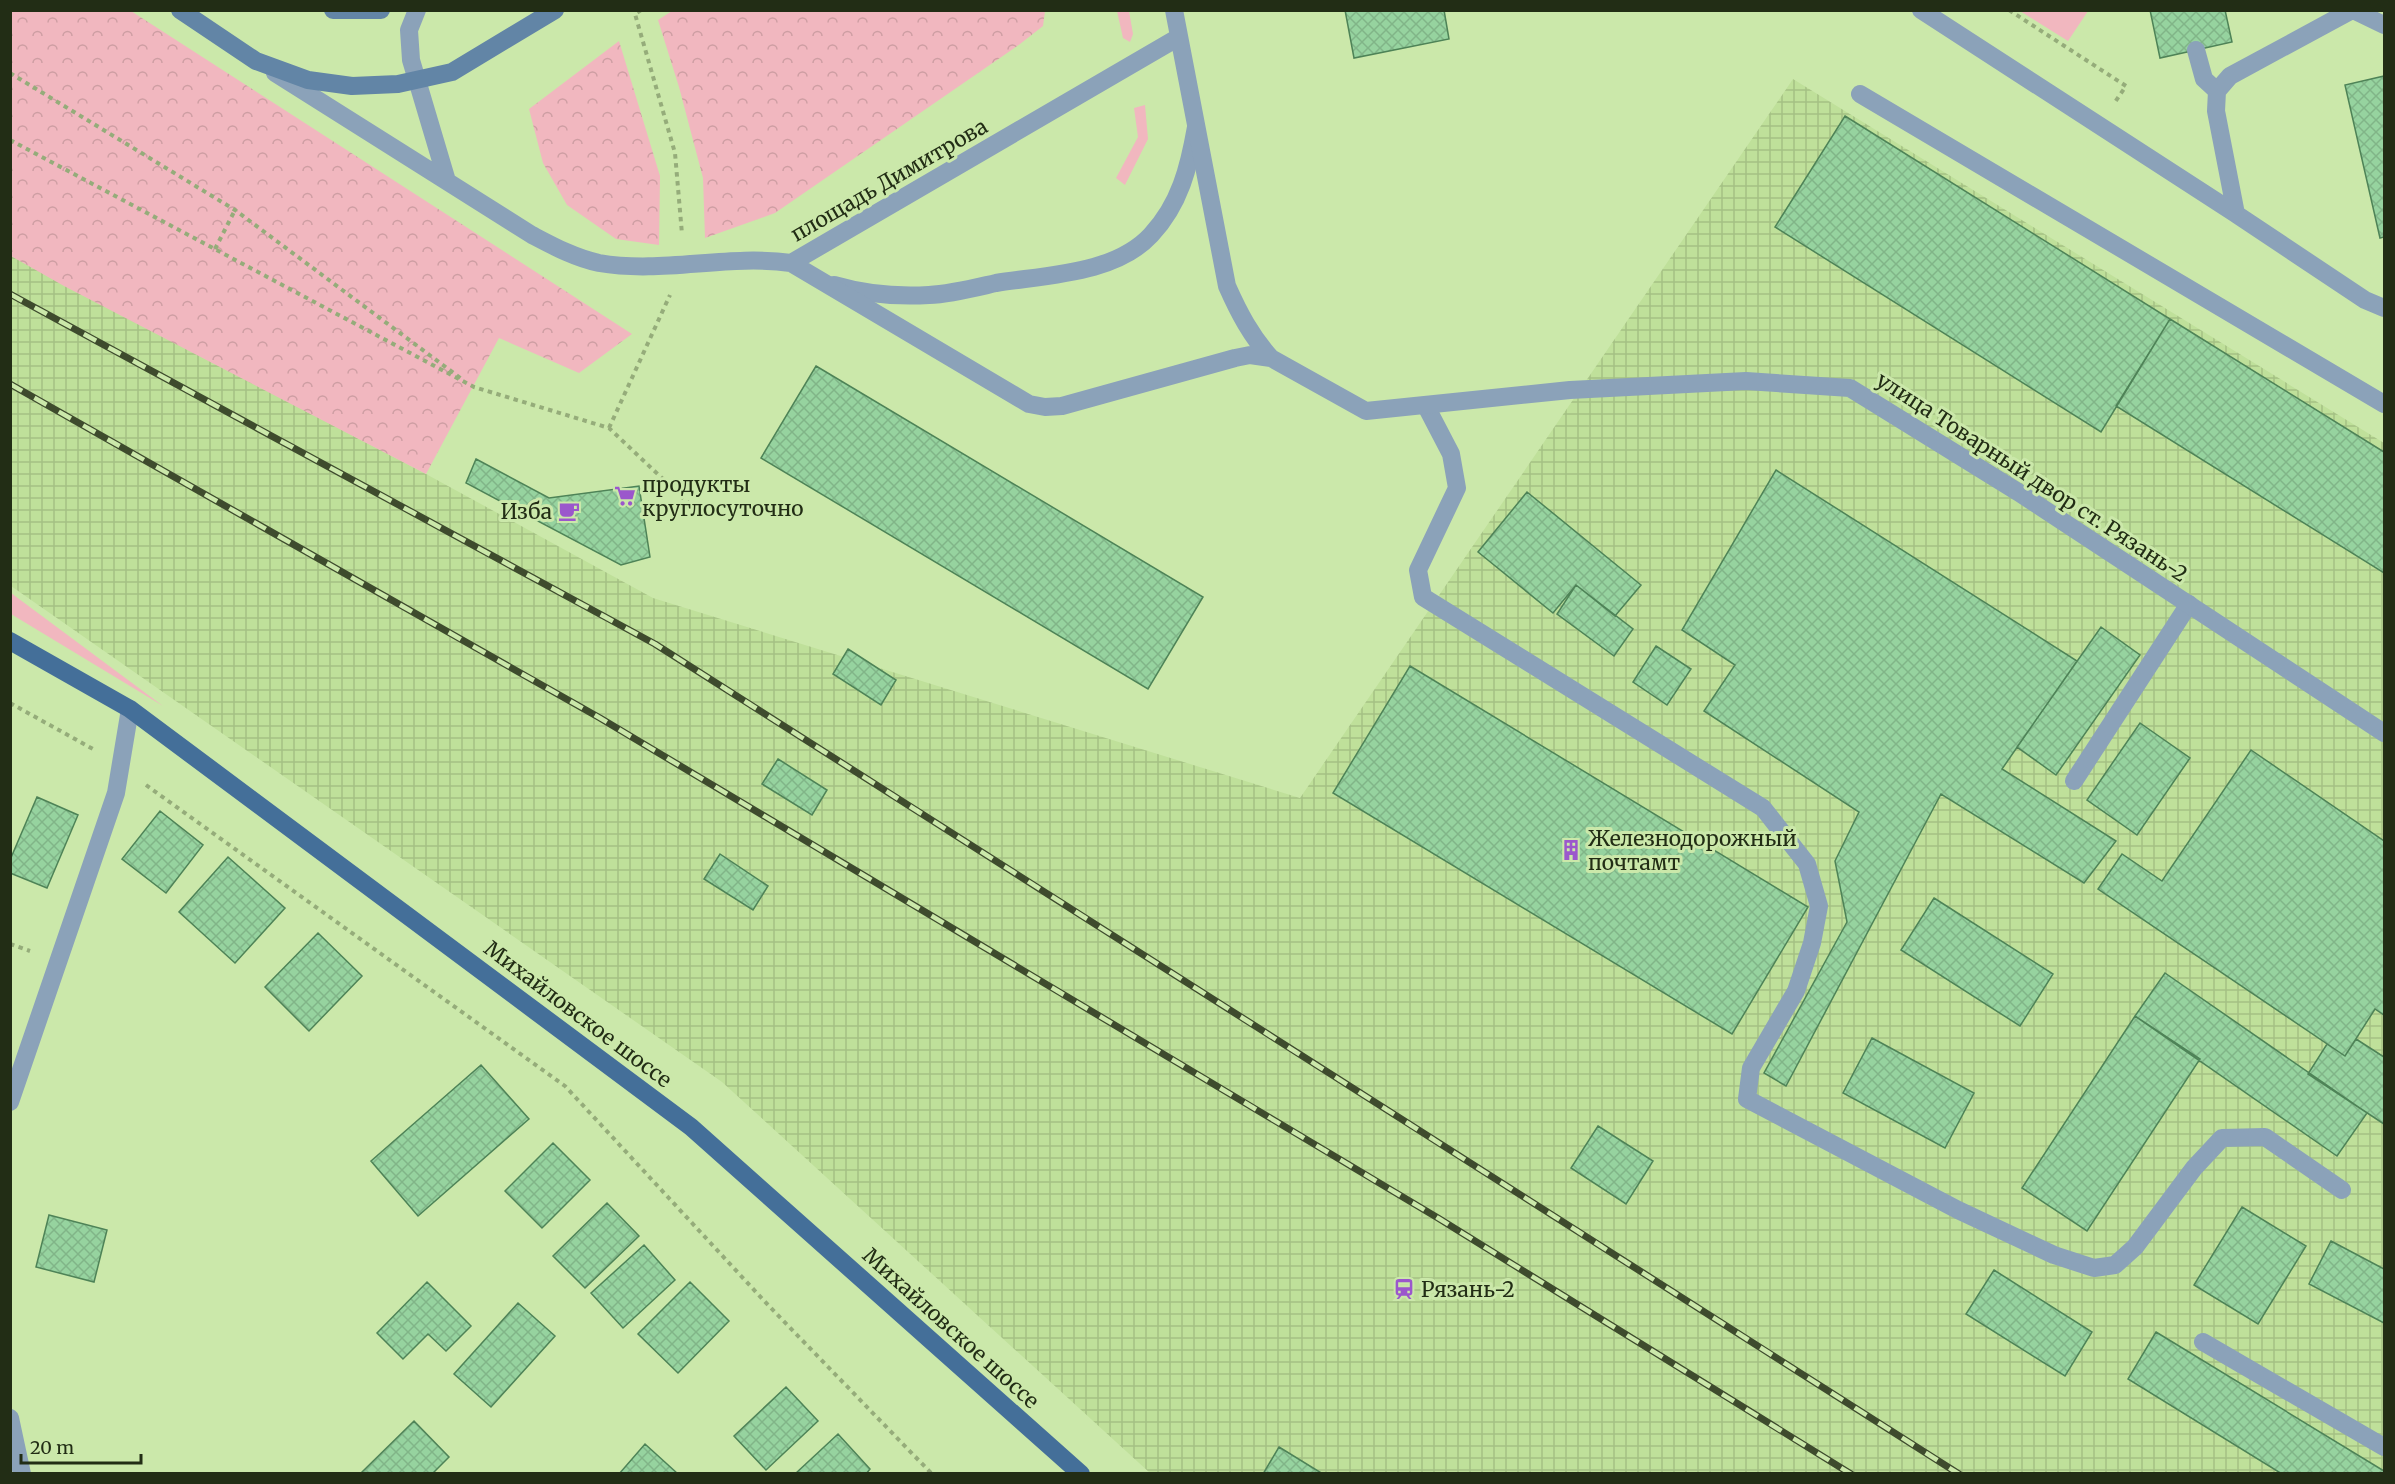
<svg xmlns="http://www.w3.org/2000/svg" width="2395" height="1484" font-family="Merriweather,serif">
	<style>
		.industrial { fill: url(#industrial-grid) }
		.grass { fill: #f1b7bf }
		.park { fill: url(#park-crowns) }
		.building { fill: url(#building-cross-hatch); stroke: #4e8357; stroke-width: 1.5 }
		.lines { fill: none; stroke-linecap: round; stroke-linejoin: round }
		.path { stroke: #95ac7a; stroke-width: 4; stroke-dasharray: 4.5 4.5; stroke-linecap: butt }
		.lane { stroke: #8ba2b9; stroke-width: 18 }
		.street { stroke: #8ba2b9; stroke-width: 18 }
		.secondary { stroke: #6285a6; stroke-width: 18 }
		.primary { stroke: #446f99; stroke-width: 18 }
		.rail-casing { stroke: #3e4b2d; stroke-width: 7 }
		.rail { stroke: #cbe8aa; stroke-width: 4.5; stroke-dasharray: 14; stroke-linecap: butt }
		.labels { text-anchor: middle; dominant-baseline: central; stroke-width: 6; stroke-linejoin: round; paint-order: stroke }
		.street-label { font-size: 21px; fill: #222d15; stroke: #cbe8aa }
		.poi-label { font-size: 21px; fill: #222d15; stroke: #cbe8aa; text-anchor: start }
	</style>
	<defs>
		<pattern id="industrial-grid" width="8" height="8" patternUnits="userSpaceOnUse" patternTransform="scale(1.5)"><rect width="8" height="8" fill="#bfe09a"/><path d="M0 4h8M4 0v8" fill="none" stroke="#a4c084"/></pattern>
		<pattern id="park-crowns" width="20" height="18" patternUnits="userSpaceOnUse" patternTransform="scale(1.5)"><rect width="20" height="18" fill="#f1b7bf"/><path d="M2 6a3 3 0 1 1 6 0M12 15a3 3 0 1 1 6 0" fill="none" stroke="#ce9ea3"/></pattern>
		<pattern id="building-cross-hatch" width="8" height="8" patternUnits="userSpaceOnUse" patternTransform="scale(1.5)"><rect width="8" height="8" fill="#96d39f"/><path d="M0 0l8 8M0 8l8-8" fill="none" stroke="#81b588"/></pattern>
	</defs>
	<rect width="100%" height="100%" fill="#cbe8aa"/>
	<path class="industrial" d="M1793,79L2384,443V1473H1150L722,1082L11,586V256L426,474L653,598L1300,798Z"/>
	<path class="grass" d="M1117,11H1129L1133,34L1130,42L1123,38Z
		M2020,11L2088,10V11L2068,41Z
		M1145,105L1148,139L1125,185L1116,178L1138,137L1134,108Z
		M10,593H11L163,706L11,614Z"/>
	<path class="park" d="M11,10L131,11L632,334L579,373L499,338L426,474L64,286L11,256Z
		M672,11V10L1045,11L1043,26L1020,44L775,213L705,238L703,178L679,87L658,20Z
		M619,41L660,176L659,245L616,239L567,205L543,163L529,109Z"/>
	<path class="building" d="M1345,10H1444L1449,39L1354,58Z
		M2150,10H2225L2232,42L2160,58Z
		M2384,76V237L2380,238L2345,85Z
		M1845,116L2170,319L2101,432L1775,227Z
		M2170,319L2384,452V573L2116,406Z
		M816,366L1203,597L1148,689L761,458Z
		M476,459L549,498L639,486L650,557L621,565L466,483Z
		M1776,470L2077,661L2002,769L2116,841L2084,883L1941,794L1786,1086L1764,1073L1847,922L1835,861L1859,812L1704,711L1735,665L1682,630Z
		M1527,492L1641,585L1615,616L1576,585L1553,613L1478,552Z
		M1576,585L1633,629L1614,656L1557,614Z
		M2101,627L2140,655L2056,775L2017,747Z
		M1656,646L1691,669L1667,705L1633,682Z
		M848,649L896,680L881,705L833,674Z
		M1410,666L1808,907L1732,1034L1333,793Z
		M2140,723L2190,758L2137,835L2087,800Z
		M2251,750L2384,841V1015L2375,1009L2345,1056L2098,889L2122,854L2162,881Z
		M778,759L827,790L812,815L762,784Z
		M37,797L78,815L47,888L10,873V860Z
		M160,811L203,845L166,893L122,859Z
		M720,854L768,886L753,910L704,879Z
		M228,857L285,908L235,963L179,912Z
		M1934,898L2053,974L2020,1026L1901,950Z
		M318,933L362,976L309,1031L265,987Z
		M2165,973L2367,1113L2337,1156L2135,1016Z
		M2135,1016L2200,1059L2087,1231L2022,1188Z
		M1872,1038L1974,1093L1945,1148L1843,1093Z
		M2356,1039L2384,1057V1124L2308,1074L2327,1044L2345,1056Z
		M481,1065L529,1119L418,1216L371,1161Z
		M1598,1126L1653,1161L1626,1204L1571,1168Z
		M553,1143L590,1180L542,1228L505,1191Z
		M607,1203L639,1236L585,1288L553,1256Z
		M2242,1207L2306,1246L2258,1324L2194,1285Z
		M49,1215L107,1230L94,1282L36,1267Z
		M2331,1241L2384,1269V1323L2309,1284Z
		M644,1245L675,1280L623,1328L591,1293Z
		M1994,1270L2092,1332L2065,1376L1966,1314Z
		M427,1282L471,1326L446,1351L428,1334L403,1359L377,1333Z
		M690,1282L729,1321L678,1373L638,1334Z
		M518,1303L555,1336L491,1407L454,1374Z
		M2156,1332L2384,1471V1474H2282L2128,1379Z
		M786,1387L818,1421L766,1470L734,1436Z
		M414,1421L449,1457L432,1474H360Z
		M838,1434L870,1469L866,1474H795Z
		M645,1444L678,1474H619Z
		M1279,1447L1323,1474H1263Z"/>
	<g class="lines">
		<path class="path" d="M641,10L635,14L675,153L682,234
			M2009,10L2126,86L2115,102
			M10,73L235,210L463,380
			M10,140L474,387L609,428L702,516
			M215,249L235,210
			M609,428L670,295
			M10,703L93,749
			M146,785L565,1086L768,1305L932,1474
			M10,944L30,951"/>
		<path class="lane" d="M1921,10L2236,214
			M2352,10L2230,76L2217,91L2216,111L2236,214L2365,300L2384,308
			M2353,10L2384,25
			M2196,50L2204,79L2217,91
			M1860,94L2384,404
			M834,285C865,294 896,297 929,295C951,294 974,288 996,283C1046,275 1115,274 1151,235C1180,204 1189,167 1196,127
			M1426,406L1451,454L1457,488L1418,570L1423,597L1763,808L1807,864L1819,906L1812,943L1796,991L1751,1068L1747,1099L1958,1210L2054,1255L2094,1268L2115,1265L2135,1247L2194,1168L2222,1138L2265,1137L2342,1190
			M2074,781L2189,604
			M2203,1342L2384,1447
			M10,1418L22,1474"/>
		<path class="street" d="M417,10L409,30L411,60L447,181
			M275,73L532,235C553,246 575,258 599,263C663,274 727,254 791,263L1179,37
			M791,263L1029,404L1045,407L1062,406L1235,358L1250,355L1271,358C1251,336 1239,313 1227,286L1174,10
			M1271,358L1366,411L1570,390L1746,381L1850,388L2018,492L2384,733
			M10,1102L116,793L130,709"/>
		<path class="secondary" d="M180,10L256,61L308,80L352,86L398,84L452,72L555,10
			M333,10H381"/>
		<path class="primary" d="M10,641L130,709L691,1127L1081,1474"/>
		<defs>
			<path id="rail" d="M10,294L655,644L1959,1474
				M10,384L600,718L1438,1218L1851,1474"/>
		</defs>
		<use href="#rail" class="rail-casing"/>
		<use href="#rail" class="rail"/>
	</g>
	<defs>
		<symbol id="supermarket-bare" viewBox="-9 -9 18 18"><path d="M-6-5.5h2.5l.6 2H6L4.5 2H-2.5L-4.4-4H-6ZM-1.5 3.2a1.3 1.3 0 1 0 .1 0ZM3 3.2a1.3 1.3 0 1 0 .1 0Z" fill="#9b57cc" stroke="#cbe8aa" stroke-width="2.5" paint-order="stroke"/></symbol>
		<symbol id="cafe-bare" viewBox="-9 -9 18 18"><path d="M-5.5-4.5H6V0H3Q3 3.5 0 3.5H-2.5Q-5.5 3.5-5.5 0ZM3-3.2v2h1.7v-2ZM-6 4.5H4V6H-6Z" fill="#9b57cc" stroke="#cbe8aa" stroke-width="2.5" paint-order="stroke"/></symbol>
		<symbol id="building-bare" viewBox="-9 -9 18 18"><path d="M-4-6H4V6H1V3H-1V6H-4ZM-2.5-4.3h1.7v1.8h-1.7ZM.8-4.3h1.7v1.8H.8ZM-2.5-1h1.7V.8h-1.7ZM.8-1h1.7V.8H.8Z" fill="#9b57cc" stroke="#cbe8aa" stroke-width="2.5" paint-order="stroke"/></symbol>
		<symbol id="station-bare" viewBox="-9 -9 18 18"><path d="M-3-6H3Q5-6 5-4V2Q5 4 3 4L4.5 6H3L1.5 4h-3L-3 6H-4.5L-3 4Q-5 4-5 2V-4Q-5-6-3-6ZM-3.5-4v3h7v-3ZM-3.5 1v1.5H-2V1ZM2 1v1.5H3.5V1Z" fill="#9b57cc" stroke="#cbe8aa" stroke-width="2.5" paint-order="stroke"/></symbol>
	</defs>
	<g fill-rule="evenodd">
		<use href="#supermarket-bare" x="610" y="481" width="30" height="30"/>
		<use href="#cafe-bare" x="554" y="496" width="30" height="30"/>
		<use href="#building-bare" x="1556" y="835" width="30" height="30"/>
		<use href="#station-bare" x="1389" y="1274" width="30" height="30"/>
	</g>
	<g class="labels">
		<g class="street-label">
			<text transform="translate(889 180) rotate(-30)">площадь Димитрова</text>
			<text transform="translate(2032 477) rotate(33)">улица Товарный двор ст. Рязань-2</text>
			<text transform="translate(578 1014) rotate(37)">Михайловское шоссе</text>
			<text transform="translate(951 1328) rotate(42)">Михайловское шоссе</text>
		</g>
		<g class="poi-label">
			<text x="642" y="484">продукты<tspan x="642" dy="24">круглосуточно</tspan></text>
			<text x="552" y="511" text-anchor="end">Изба</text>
			<text x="1588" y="838">Железнодорожный<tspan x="1588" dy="24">почтамт</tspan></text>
			<text x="1421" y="1289">Рязань-2</text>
		</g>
	</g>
	<rect width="2395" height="1484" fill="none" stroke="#222d15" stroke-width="24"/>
	<path d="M21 1454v9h120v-9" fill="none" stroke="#222d15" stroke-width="3"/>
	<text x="30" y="1454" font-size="18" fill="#222d15" stroke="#cbe8aa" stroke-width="4.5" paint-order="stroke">20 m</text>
</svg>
